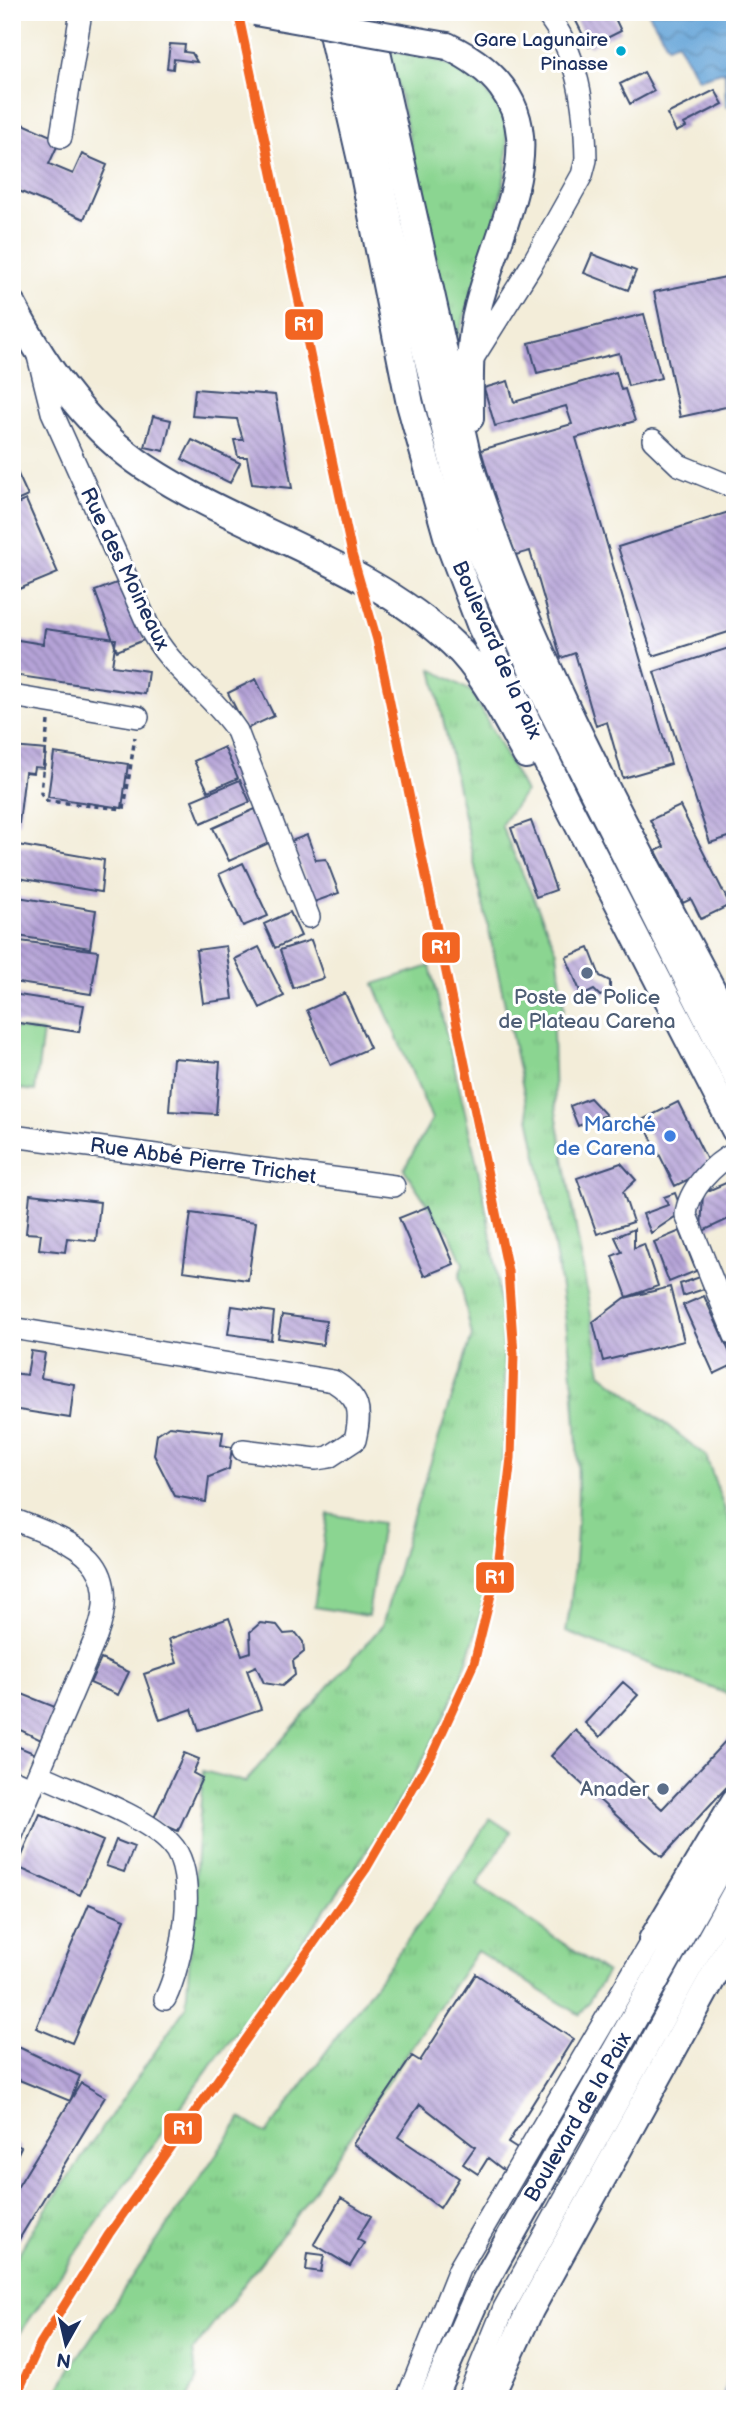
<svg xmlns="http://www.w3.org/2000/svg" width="747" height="2411" font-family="'Balsamiq Sans',sans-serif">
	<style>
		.grass { fill: url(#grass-tufts); stroke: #538278; stroke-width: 2 }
		.green { fill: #8bd591; stroke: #538278; stroke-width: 2 }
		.water { fill: url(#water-waves); stroke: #406a9b; stroke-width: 2 }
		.building { fill: url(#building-back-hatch) }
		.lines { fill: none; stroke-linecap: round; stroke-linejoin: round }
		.minor-casing { stroke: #3b4c70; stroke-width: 24 }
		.major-casing { stroke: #3b4c70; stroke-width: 30 }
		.path { stroke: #3b4c70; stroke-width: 3.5; stroke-dasharray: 5 5; stroke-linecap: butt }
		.minor { stroke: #fff; stroke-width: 21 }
		.major { stroke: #fff; stroke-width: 26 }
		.major-bridge-casing { stroke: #3b4c70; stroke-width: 30; stroke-linecap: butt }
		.major-bridge { stroke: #fff; stroke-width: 26 }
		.rail-1-casing { stroke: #fff; stroke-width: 14 }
		.rail-1 { stroke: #f26522; stroke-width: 9 }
		.bus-dot { fill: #00a9ce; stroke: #fff; stroke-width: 2.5 }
		.service-dot { fill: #5c6f8a; stroke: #fff; stroke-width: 2.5 }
		.shop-dot { fill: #3f7fe0; stroke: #fff; stroke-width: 2.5 }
		.labels { text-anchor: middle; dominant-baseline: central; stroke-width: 6; stroke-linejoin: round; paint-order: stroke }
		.bus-label { font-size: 19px; fill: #1b2f5e; stroke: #fff; text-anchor: end }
		.street-label { font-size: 21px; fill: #1b2f5e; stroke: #fff }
		.service-label { font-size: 21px; fill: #4e5e75; stroke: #fff }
		.shop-label { font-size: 21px; fill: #366cbe; stroke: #fff; text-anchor: end }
		.line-badge { stroke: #fff; stroke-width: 2.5 }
		.badge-label { font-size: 19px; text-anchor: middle; font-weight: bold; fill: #fff }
	</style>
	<defs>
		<pattern id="grass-tufts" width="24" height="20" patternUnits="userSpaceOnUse" patternTransform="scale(1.75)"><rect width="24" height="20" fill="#8bd591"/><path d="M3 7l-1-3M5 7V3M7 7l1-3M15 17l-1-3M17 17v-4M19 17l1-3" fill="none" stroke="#77b77f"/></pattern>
		<pattern id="water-waves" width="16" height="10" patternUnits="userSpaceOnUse" patternTransform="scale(1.75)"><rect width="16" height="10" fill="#65a4d8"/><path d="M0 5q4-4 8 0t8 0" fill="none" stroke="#5286b2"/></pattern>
		<pattern id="building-back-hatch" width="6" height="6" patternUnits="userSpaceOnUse" patternTransform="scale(1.75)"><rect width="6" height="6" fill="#b5a3d7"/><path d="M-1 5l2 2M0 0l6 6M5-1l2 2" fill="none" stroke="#9285b2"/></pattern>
	</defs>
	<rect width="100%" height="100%" fill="#fff"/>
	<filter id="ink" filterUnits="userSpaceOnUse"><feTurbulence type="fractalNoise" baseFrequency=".0143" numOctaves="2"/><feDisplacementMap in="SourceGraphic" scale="14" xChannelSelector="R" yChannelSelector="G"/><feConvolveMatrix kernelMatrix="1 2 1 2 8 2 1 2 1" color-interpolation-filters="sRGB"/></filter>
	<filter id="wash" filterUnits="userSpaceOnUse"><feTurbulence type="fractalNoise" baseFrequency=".00686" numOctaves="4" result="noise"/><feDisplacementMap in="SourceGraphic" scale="28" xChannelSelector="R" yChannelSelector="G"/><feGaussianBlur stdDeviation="1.57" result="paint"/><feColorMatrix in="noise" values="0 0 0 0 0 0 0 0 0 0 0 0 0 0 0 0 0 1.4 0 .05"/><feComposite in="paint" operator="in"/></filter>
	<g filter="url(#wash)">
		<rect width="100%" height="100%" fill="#f3edd9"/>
		<path class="grass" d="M390,51C418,57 454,61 475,80C487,91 502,109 505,124C518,179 472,290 455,345Z
			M432,669L472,692L525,792L501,825L557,951L564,1009L553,1031L555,1106L601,1373L706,1456L735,1538V1697L566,1632C600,1442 555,1238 515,1051C487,924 460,796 432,669Z
			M430,966C461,1101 504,1241 504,1381C504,1472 497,1568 469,1655C428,1779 343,1885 267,1989C181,2107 94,2224 12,2345V2265L34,2227L186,2007L203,1771L245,1782L382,1626L410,1526L472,1336L459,1276L463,1264L449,1232L439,1222L404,1169L432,1119L374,984Z
			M490,1818L511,1832L477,1885L607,1973L580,2015L477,1951L295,2218L193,2351L197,2380L188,2399H55L69,2370L241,2118L266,2134L442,1893Z"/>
		<path class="green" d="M12,1028L43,1032L35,1091L12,1088Z
			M328,1514L382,1523L368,1616L314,1607Z"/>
		<path class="water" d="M648,12H735V104L726,107L725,71L698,79L677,42L668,46Z
			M735,2334V2399H723Z"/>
		<g id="blocks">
			<path class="building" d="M580,12H612L621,31L589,47L573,15Z
				M170,44L185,45L184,52L192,53L197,62L174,59L173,69L167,68Z
				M644,72L654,91L630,104L620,84Z
				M715,90L723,104L684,124L686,127L676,132L667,114Z
				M12,119L60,140L49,164L73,174L82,154L107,165L84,219L12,188Z
				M592,254L636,271L628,290L584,273Z
				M735,275V405L680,417L654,292Z
				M644,314L661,378L628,386L619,353L537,373L529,343Z
				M616,372L621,390L625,389L635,421L576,438L671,764L623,778L607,722L596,726L575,653L561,658L530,551L512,556L481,450L572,424L566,406L495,426L484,388L508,381L514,402Z
				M195,389L275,395L292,488L252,484L247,457H238L234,440H243L237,419L192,416Z
				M153,416L171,420L164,451L145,447Z
				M192,440L240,463L230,483L182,459Z
				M12,461L28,496L12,503Z
				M26,500L58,573L12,592V506Z
				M735,510V630L653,656L618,547Z
				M122,581L144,640L117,651L95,591Z
				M45,629L116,639L112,666L148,671L145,694L12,675V639L43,644Z
				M735,646V835L710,843L654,672Z
				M256,679L274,716L246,729L228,693Z
				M12,747L46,750L44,768L34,767L33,773L25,772L19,823L13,822L12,818Z
				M224,747L238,778L208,791L194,761Z
				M54,753L128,764L122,808L48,797Z
				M240,780L250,802L201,823L192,800Z
				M680,806L730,905L701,919L691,899L683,903L656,851L664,847L650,820Z
				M255,809L271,842L229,861L213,828Z
				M531,821L556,890L536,897L511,828Z
				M307,835L316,860L326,859L339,893L314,902L291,841Z
				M12,844L104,860L101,892L12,877Z
				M243,863L268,916L243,926L219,874Z
				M12,896L96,910L90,948L12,935Z
				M290,912L301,936L275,948L264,924Z
				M12,940L98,951L91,994L12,982Z
				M311,940L324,978L293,988L280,950Z
				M226,946L233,999L203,1003L196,950Z
				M259,947L284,996L260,1008L235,959Z
				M589,948L600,976L610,981V992L600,996L594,990L582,996L566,957Z
				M345,993L370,1048L331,1065L307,1010Z
				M12,994L84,1005L79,1032L12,1022Z
				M173,1058L220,1062L216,1114L169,1111Z
				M590,1098L606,1115L578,1126L570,1106Z
				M678,1102L711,1168L675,1186L642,1120Z
				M621,1163L636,1180L623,1192L633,1222L597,1234L577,1178Z
				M728,1182L735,1197V1216L701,1232L703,1193Z
				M675,1193L682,1212L651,1233L643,1214L668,1205L664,1197Z
				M30,1194L100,1202L96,1241L67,1238L65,1252L39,1249L41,1234L26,1233Z
				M429,1206L454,1264L424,1276L399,1218Z
				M191,1213L256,1222L248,1280L183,1271Z
				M634,1229V1248L644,1244L658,1286L627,1297L612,1256L622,1252L615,1237Z
				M680,1231L696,1271L669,1282L654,1242Z
				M700,1277L704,1289L683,1296L680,1284Z
				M670,1287L684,1341L603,1361L593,1322L625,1298Z
				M704,1296L735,1364L714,1374L683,1305Z
				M232,1306L274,1312L271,1340L228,1334Z
				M282,1315L326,1321L323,1345L278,1338Z
				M31,1351L45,1353L41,1378L74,1384L70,1418L12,1409V1373L27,1375Z
				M169,1426L223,1432L221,1445L232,1447L229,1469L209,1477L206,1502L175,1496L154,1455L157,1434Z
				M229,1618L242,1655L251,1652L250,1632L260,1623L277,1625L284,1634L296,1633L303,1642L304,1652L293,1661L295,1675L282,1686L264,1683L256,1666L247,1670L261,1709L199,1730L192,1709L160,1720L144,1674L177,1663L169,1639Z
				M101,1659L129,1672L118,1695L90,1683Z
				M623,1682L638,1695L600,1737L585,1723Z
				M12,1690L55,1707L41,1740L12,1726Z
				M575,1730L662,1809L730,1736L735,1740V1778L662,1857L551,1756Z
				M12,1744L36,1754L27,1775L12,1769Z
				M184,1753L199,1759L193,1773L202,1778L178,1831L153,1820Z
				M40,1814L103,1841L80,1895L17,1867Z
				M116,1840L134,1847L124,1872L106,1866Z
				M89,1904L125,1919L72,2043L36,2028Z
				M476,1974L573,2039L508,2143L519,2150L506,2172L488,2158L478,2174L463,2164L475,2147L420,2104L398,2137L459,2178L440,2208L353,2144L412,2056L420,2061Z
				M12,2044L80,2076L70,2101L12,2077Z
				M81,2083L105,2097L18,2241L12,2237V2196Z
				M12,2143L21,2147L12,2166Z
				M341,2198L371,2216L357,2239L364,2243L350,2266L314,2244Z
				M308,2253L324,2255L321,2272L306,2270Z"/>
		</g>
	</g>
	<g filter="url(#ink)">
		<use href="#blocks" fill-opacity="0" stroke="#3b4c70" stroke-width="2"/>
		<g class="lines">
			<defs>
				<path id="minor" d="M346,12L392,226L468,532L534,680L735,1079
					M61,137L81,12
					M38,356L52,412L148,625C169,669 211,692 237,731L309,917
					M470,363L531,266L582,175L586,160C585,108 579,53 545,12
					M653,440L679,465L735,488
					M12,696L138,717
					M12,1136L394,1186
					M735,1153C713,1164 688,1190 686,1215L735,1336
					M12,1328L333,1381C360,1398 362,1410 355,1440L329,1457L316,1459L243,1450
					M12,1519C72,1542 126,1558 96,1637L12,1835
					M38,1774C74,1791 146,1816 171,1844C200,1874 182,1965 165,1999
					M12,1780L32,1789
					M407,2399L459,2269L652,1940
					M467,2399L504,2308L735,1889"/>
				<path id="major" d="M327,12L361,160L410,404L449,543L481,627L568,805L735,1130
					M368,12L468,459C530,662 637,846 735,1033
					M447,46C574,106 503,209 478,307C468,344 470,380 470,418
					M12,304C44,366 87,428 145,467C241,531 369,563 453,644C484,673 505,718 526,755
					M652,1940L735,1801
					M432,2399L480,2290L735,1840
					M489,2399L530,2310L735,1937"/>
			</defs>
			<use href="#minor" class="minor-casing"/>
			<use href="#major" class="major-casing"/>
			<path class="path" d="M48,721L41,793L47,801L124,809L135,737"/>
			<use href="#minor" class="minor"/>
			<use href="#major" class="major"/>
			<defs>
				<path id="major-bridge" d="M255,12L447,46"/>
			</defs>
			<use href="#major-bridge" class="major-bridge-casing"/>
			<use href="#major-bridge" class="major-bridge"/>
			<defs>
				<path id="rail-1" d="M15,2399L40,2344L109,2234L366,1869L432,1755L474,1663L498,1567L511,1458L514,1354L508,1271L377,640L352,554L238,12"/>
			</defs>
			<use href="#rail-1" class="rail-1-casing"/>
			<use href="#rail-1" class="rail-1"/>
		</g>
	</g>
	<circle class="bus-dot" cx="621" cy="51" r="6"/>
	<g class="service-dot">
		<circle cx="587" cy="973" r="7"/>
		<circle cx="663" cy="1789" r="7"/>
	</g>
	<circle class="shop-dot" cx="670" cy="1136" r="7"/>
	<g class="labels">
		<g class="bus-label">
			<text x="608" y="40">Gare Lagunaire<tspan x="608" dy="24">Pinasse</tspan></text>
		</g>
		<g class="street-label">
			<text transform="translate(125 569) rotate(64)">Rue des Moineaux</text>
			<text transform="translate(497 650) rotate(66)">Boulevard de la Paix</text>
			<text transform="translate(203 1161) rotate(8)">Rue Abbé Pierre Trichet</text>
			<text transform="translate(578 2117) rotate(-60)">Boulevard de la Paix</text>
		</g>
		<g class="service-label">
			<text x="587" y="997">Poste de Police<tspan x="587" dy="24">de Plateau Carena</tspan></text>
			<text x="649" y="1789" text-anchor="end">Anader</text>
		</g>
		<g class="shop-label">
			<text x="656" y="1124">Marché<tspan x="656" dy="24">de Carena</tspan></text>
		</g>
	</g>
	<g class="line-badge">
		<rect x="284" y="308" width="40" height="33" rx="7" fill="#f26522"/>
		<rect x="421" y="931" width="40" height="33" rx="7" fill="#f26522"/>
		<rect x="475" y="1561" width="40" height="33" rx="7" fill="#f26522"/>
		<rect x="163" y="2112" width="40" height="33" rx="7" fill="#f26522"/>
	</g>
	<g class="badge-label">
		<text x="304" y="331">R1</text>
		<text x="441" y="954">R1</text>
		<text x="495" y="1584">R1</text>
		<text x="183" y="2135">R1</text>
	</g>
	<rect width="747" height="2411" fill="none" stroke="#fff" stroke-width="42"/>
	<g transform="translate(66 2344) rotate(188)" stroke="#ffffff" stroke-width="5" paint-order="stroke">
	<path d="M0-5L12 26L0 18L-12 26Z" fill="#1b2f5e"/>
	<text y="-10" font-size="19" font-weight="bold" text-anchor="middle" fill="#1b2f5e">N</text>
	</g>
</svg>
